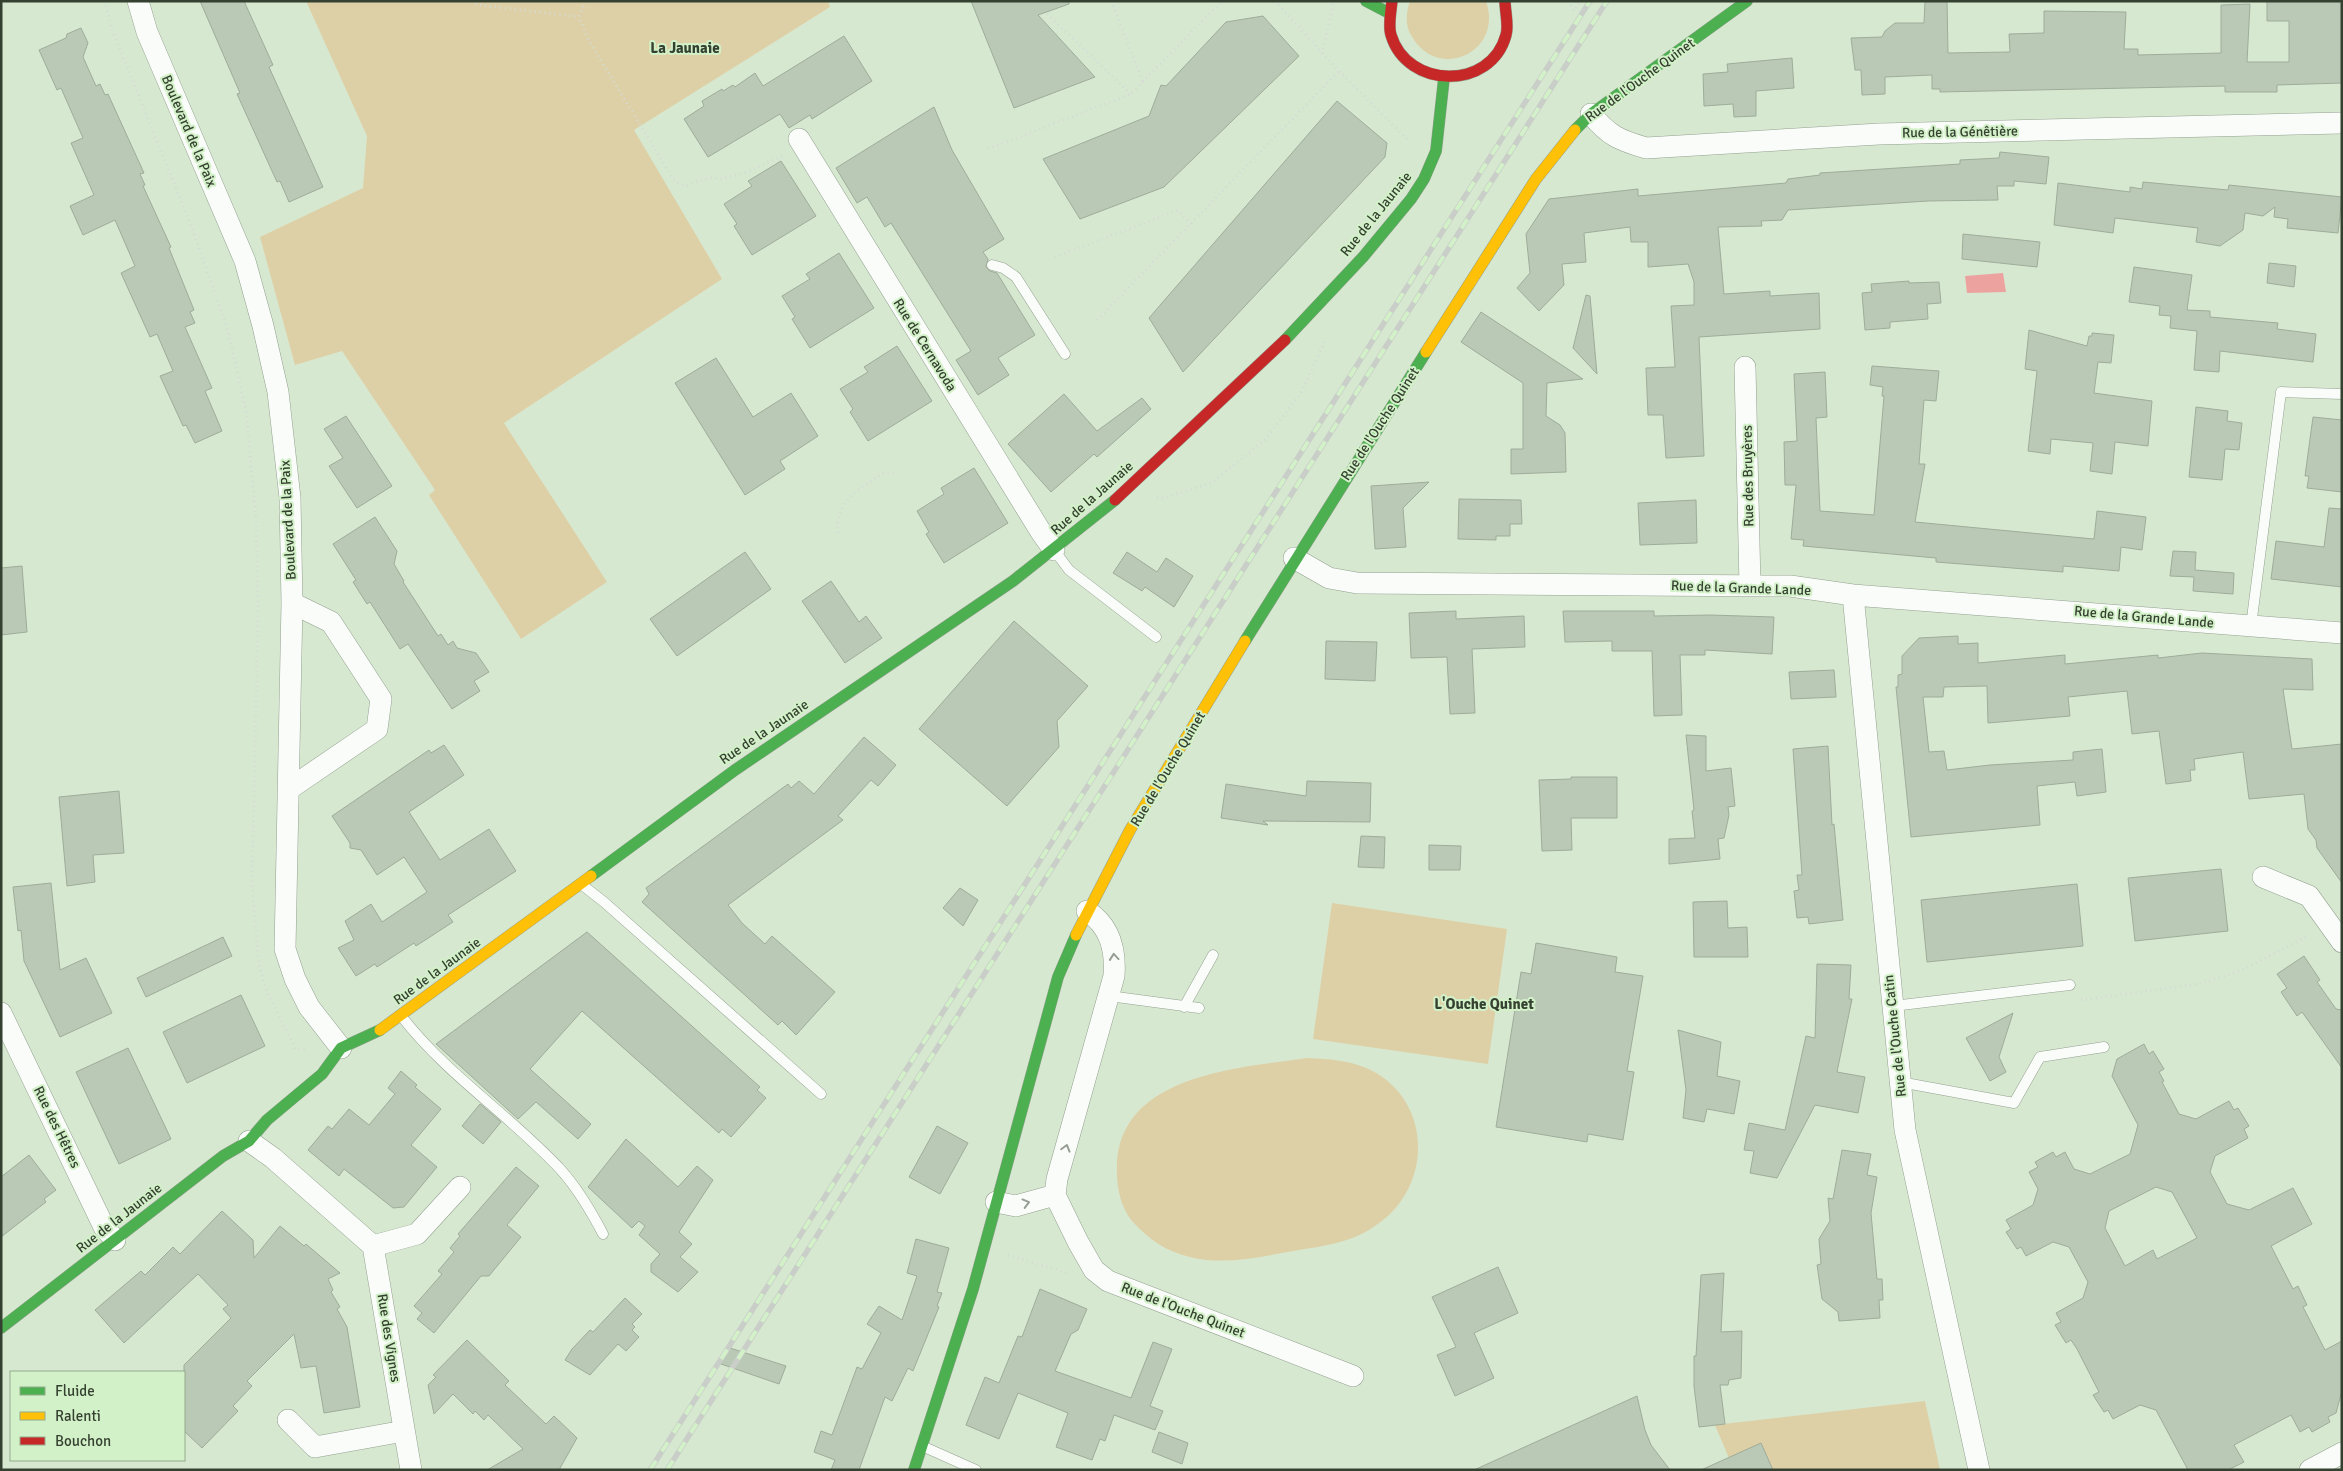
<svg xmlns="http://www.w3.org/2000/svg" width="2343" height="1471" font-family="Signika,sans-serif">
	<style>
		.green { fill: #ded0a6 }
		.water { fill: #eca29f }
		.building { fill: #bac8b6; stroke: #9eac9a; fill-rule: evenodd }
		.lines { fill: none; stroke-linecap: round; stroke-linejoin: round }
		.lane-casing { stroke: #94a090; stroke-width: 11 }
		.street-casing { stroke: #94a090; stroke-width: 22 }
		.fast-casing { stroke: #94a090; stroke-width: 12 }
		.slow-casing { stroke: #94a090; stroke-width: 12 }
		.jam-casing { stroke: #94a090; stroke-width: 12 }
		.path { stroke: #d4dad3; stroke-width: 3; stroke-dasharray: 1 4; stroke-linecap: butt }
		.lane { stroke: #f9fcf8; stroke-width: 10 }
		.street { stroke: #f9fcf8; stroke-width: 21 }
		.fast { stroke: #4caf50; stroke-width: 11 }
		.slow { stroke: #ffc107; stroke-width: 11 }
		.jam { stroke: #c62828; stroke-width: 11 }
		.rail-casing { stroke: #c9cec8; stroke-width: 5.5 }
		.rail { stroke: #d3f1c8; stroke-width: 4; stroke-dasharray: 11; stroke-linecap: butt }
		.oneway { stroke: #979e94 }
		.labels { text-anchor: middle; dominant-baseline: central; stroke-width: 4; stroke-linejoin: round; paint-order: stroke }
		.street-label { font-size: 14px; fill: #354130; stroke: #d3f1c8 }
		.neighbourhood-label { font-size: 15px; font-weight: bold; fill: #354130; stroke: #d3f1c8 }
	</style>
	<rect width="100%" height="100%" fill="#d7e8d1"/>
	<path class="green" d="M306,1H828L830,7L634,130L722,279L504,423L607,582L521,639L429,495L435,490L342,351L295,365L260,237L363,188L367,136Z
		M1410,1H1486C1504,53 1437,83 1411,35C1405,25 1406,12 1410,1Z
		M1332,903L1507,929L1488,1064L1313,1039Z
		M1307,1058C1333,1059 1359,1061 1381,1076C1429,1109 1429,1177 1389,1215C1379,1224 1367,1232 1355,1237C1337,1244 1318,1247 1299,1250C1264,1256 1225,1266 1190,1257C1167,1252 1148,1239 1132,1221C1119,1205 1116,1183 1117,1163C1122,1074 1240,1068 1307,1058Z
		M1925,1401L1940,1470H1734L1715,1425Z"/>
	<path class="water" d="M2003,273L2006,292L1967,293L1965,276Z"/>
	<path class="building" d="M200,1H244L273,65L269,67L323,187L289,202L280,181L277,182L237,94L240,93Z
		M971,1H1069V4L1038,15L1095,77L1014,108Z
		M1925,1H1947L1948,53L2010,52L2009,34L2044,33V11L2126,12L2124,49H2138V55L2221,53V5L2250,4L2247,62H2289V21H2267V1H2342V83L2277,85V92H2225V86L1940,92V89H1932V75L1885,77V94L1862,95L1861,70H1855L1851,38L1882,37L1885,31L1895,23H1924Z
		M1263,16L1299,56L1164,187L1080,219L1043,159L1149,116L1161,85L1166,86L1226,22Z
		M81,28L88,43L83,57L96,86L100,84L105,95L108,94L144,173L140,174L145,185L143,186L171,247L169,248L194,310L190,312L195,323L185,327L212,388L205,391L222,431L195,443L186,425L183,426L160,376L173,371L157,334L150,337L121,273L135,266L115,220L83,235L70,206L94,195L71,143L83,138L61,88L57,90L39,50L66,38L67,34Z
		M844,36L872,81L812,119L810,115L789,128L780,114L708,157L684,119L704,106L702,101L722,89L723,91L733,85L735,87L755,73L763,86Z
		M1792,58L1794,88L1756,91V116L1734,117L1733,104L1704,106L1703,74L1728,72L1727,64Z
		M1337,101L1387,143L1385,157L1183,372L1149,318Z
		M934,107L952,150L1004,239L983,252L988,259L986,267L990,271L997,273L1035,335L998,358L1009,375L978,395L956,360L971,351L891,223L885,227L867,197L857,203L836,168Z
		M2000,152L2049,157L2046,184L2014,181V186H1997L1998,200L1928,201L1788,210L1782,220L1761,221L1762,226L1718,227L1724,294L1770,291V296L1819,293L1820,329L1699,337L1704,456L1666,458L1663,415H1648L1646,368L1675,367L1671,306L1694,305V282L1688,264L1648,267V242H1631L1630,227L1584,233L1586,262L1562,264L1564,285L1539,311L1517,288L1530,273L1526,234L1549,199L1638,189V196L1786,183L1788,179L1820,175V173L1960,164V160L1999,158Z
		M781,161L816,216L752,255L734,226L737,224L724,204L752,186L748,181Z
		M2143,182L2228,190L2229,185L2342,197L2338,233L2287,228L2288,219L2274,217L2275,207L2263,216L2245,213L2243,230L2220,246L2196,242L2198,228L2115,218L2113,233L2054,225L2058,183L2130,192V187L2142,189Z
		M1963,234L2040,242L2037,267L1962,259Z
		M839,253L874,308L810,348L792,319L795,317L782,296L810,279L806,274Z
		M2269,263L2296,266L2294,287L2267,283Z
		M2134,267L2192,275L2187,310L2210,311V317L2278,323L2277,329L2316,334L2313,362L2220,351L2219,372L2194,370L2197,331L2170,328L2171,316L2159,315L2160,306L2129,302Z
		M1909,281V283L1939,282L1941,303L1927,304L1928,319L1890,322V328L1865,330L1862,293L1872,292L1871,284Z
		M1586,295L1590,296L1597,374L1573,348Z
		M1481,312L1583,379L1547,383L1546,416L1560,425L1565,433L1566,472L1511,474V449H1523V383L1461,342Z
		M2029,330L2087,346L2089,336H2092V333L2114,335L2111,363L2098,362L2094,393L2152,401L2148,446L2115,442L2112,474L2090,471L2093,443L2051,439L2050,454L2028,451L2037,371L2025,369Z
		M897,346L932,401L868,441L850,412L853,409L840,389L868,372L864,367Z
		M716,358L753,417L791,393L818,436L780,461L785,469L745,495L675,383Z
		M1872,366L1939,371L1936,401L1924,400L1919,464H1925L1915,522L2094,539L2097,511L2146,517L2142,550L2121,547L2119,571L2063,566V572L1936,562V558L1803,546L1804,540L1791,539L1796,485H1785L1784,442L1797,441L1794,374L1825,372L1827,417L1816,418L1820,511L1874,515L1884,396H1882L1883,387L1870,385Z
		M1064,394L1097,431L1142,398L1151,409L1097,457L1094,454L1051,492L1008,444Z
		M2196,407L2228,411L2227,421L2242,423L2239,450L2225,449L2222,480L2189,477Z
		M346,416L392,486L357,508L329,466L343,458L324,429Z
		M2313,417L2342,420V492L2307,488L2309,476H2305Z
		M974,468L1008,523L944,563L926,534L929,532L917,511L944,494L941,488Z
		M1429,482L1403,508L1406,547L1375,549L1371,486Z
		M1459,499L1521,500L1522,524H1510V536H1496V540L1458,539Z
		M1696,500L1697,543L1640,545L1638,503Z
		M2329,508L2342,509V587L2271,579L2276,541L2324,547Z
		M375,517L397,551L394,564L404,581L403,582L438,636L441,634L448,645L453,641L457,648L476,653L489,672L474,681L480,691L452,709L408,644L400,649L370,602L367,604L353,582L356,580L333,544Z
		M2173,551L2196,552L2195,570L2234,573L2233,594L2193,591L2194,577L2170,576Z
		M745,552L771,589L677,656L650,619Z
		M1127,552L1157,572L1166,558L1193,576L1174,607L1145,587L1142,591L1113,573Z
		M22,566L27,632L1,635V568Z
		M831,581L859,622L866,616L882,638L845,663L802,601Z
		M1456,611V619L1524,616L1525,647L1472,649L1475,713L1450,714L1447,657L1411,658L1409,613Z
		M1563,611H1654V616L1710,615L1774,617L1772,654L1705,650V655H1680L1682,715L1654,716L1652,651H1612V641L1565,642Z
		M1014,621L1088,686L1057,721L1059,747L1007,806L919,729Z
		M1958,636V644L1978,643V663L2065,655V664L2158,655V658L2202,653L2312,659L2313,690L2283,689L2292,749L2342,744V883L2317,848L2316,840L2308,829L2304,794L2249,799L2243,752L2194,759L2195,770H2190L2191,781L2166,784L2159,731L2132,734L2127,691L2068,697L2070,716L1988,723L1987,686L1944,687L1943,697H1923L1929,752L1944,751L1947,770L1990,765L2073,760V752L2102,749L2106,792L2077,796L2075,782L2037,786L2040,825L1911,837L1896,687H1898V675L1902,674V656L1919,638Z
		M1326,641L1377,642L1375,681L1325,679Z
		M1834,670L1836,697L1791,699L1789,672Z
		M1686,735L1706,736V771L1731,768L1735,806L1728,807L1729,815L1724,838L1718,839L1720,859L1669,864V839L1695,838L1692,811L1694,810Z
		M864,737L896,765L878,786L871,780L838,816L843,820L728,905L742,923L765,944L772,936L835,992L796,1035L782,1021L778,1025L642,902L649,894L646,888L788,784L791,788L799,781L814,794Z
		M444,745L464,775L409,812L440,860L489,829L516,871L448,915L453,922L416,946L414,943L377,967L375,964L356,976L338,948L354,940L345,921L371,904L382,922L427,892L404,857L377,875L361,850L350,848V843L332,816L429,750L431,753Z
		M1828,746L1832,825L1834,824L1843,920L1809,924L1808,917L1797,918L1794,891L1799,890L1797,875H1802L1793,749Z
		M1571,777H1617V818H1571L1572,850L1542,851L1539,780L1571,779Z
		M1307,781L1371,783L1370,822L1263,821L1268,825L1221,818L1226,784L1306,796Z
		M119,791L124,853L93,855L95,882L67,886L59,797Z
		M1361,836L1385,837L1384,868L1358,867Z
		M1429,845L1461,846L1460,870H1429Z
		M2221,869L2228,931L2135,941L2128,878Z
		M51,883L60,970L86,958L112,1013L60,1037L24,961L21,930L18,931L13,887Z
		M2077,884L2083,946L1927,962L1921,900Z
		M960,888L978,900L963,926L943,908Z
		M1727,901L1728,928L1747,927L1748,957H1694L1693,902Z
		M587,932L760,1087L757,1090L766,1098L731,1137L722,1129L719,1133L582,1011L530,1069L591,1124L578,1139L536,1102L518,1119L436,1044Z
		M223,937L232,956L146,997L137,978Z
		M1536,943L1617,957L1615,972L1643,976L1627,1071L1634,1072L1623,1140L1588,1134L1587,1142L1496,1127L1521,972L1531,974Z
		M2304,956L2320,980L2317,982L2336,1009L2342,1010V1068L2302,1012L2297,1016L2281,992L2287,988L2277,974Z
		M1817,964L1851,965L1849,999H1852L1837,1072L1865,1077L1858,1113L1815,1105L1777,1178L1750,1173L1754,1151L1744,1150L1749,1123L1785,1130L1806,1036L1815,1038Z
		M241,995L265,1046L187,1083L163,1032Z
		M2013,1013L1999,1057L2006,1072L1990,1081L1966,1038Z
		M1678,1030L1721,1042L1717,1076L1740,1081L1734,1114L1707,1109L1704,1122L1683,1118L1686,1090Z
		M2144,1044L2149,1054L2153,1051L2164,1069L2159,1072L2164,1081L2162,1082L2179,1114L2196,1119L2229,1101L2234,1110L2238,1108L2249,1126L2244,1129L2248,1138L2215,1156L2210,1172L2227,1204L2249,1210L2293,1188L2312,1224L2271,1246L2293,1289L2298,1286L2307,1305L2303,1307L2325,1350L2342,1341V1391L2336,1413L2328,1417L2330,1422L2312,1432L2309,1427L2300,1432L2291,1415L2234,1445L2244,1462L2228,1470H2188L2156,1410L2140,1405L2113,1419L2108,1410L2104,1412L2093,1395L2099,1392L2077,1349L2071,1340L2066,1343L2055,1325L2061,1322L2056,1313L2083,1298L2088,1282L2069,1247L2053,1242L2026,1256L2021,1247L2017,1249L2006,1232L2011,1229L2006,1220L2033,1205L2038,1189L2029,1172L2038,1167L2035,1162L2053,1152L2056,1157L2065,1152L2074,1169L2090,1174L2130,1154L2138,1125L2112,1076L2117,1059ZM2156,1187L2172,1192L2197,1238L2157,1259L2153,1250L2125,1266L2105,1228L2109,1211Z
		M128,1048L171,1139L119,1164L76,1072Z
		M401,1071L417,1085L415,1087L441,1109L411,1145L437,1167L404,1207L393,1208L344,1169L339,1176L308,1150L328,1126L332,1129L349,1109L369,1125L395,1094L388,1088Z
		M480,1104L501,1122L483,1144L462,1126Z
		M937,1126L968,1143L940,1194L909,1177Z
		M626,1139L678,1187L697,1166L713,1180L679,1232L692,1244L680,1257L698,1272L678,1292L651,1272V1264L660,1254L639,1235L645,1226L639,1221L632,1228L588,1187Z
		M1842,1150L1871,1154L1867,1175L1877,1177L1871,1213L1877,1279H1882L1883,1300H1879L1880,1318L1839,1321L1838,1312L1822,1299L1817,1265L1821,1264L1819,1239L1830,1221L1828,1198L1833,1199Z
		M29,1155L56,1190L44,1199L46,1202L1,1237V1177Z
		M516,1167L539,1186L507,1225L521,1237L489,1276H481L434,1333L417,1319L422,1313L414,1306L442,1274L438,1271L454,1252L450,1248L460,1236L458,1234Z
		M222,1211L253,1240L254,1258L280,1226L304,1246L306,1244L340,1273L328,1279L333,1290L331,1292L340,1307L337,1309L347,1327L360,1407L324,1413L316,1366L301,1368L294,1334L247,1381L252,1386L233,1406L238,1411L202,1448L184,1431V1365L231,1318L223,1309L228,1305L198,1274L124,1343L95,1310L141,1271L145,1275L173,1247L180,1254Z
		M916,1239L949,1248L937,1292L942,1293L937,1306L939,1307L913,1371L908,1368L892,1401L885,1397L859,1470H831L835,1460L814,1452L821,1431L832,1435L857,1367L862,1369L881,1333L867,1324L879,1306L902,1320L917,1276L907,1273Z
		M1498,1267L1518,1313L1474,1333L1494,1378L1455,1396L1437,1355L1456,1347L1432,1297Z
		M1724,1273L1721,1332L1742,1331L1741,1378L1729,1380L1728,1385H1720L1725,1424L1699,1427L1694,1386V1356H1696L1701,1275Z
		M1040,1289L1087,1309L1078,1330L1071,1334L1055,1371L1131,1398L1153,1342L1172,1349L1150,1406L1163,1411L1155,1430L1114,1415L1105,1441L1100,1439L1092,1460L1056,1447L1068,1413L1018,1393L999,1439L966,1425L985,1377L999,1383L1018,1336L1022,1337Z
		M625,1298L642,1314L632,1324L635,1327L632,1330L639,1337L626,1351L618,1344L590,1375L565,1360L572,1349L590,1330L593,1332Z
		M467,1340L509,1381L505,1385L546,1424L554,1416L577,1438L559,1470H487L523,1449L488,1415L484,1420L475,1411L473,1414L453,1394L434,1414L428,1385L436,1377L433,1375Z
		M727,1347L786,1366L779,1384L721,1364Z
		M1637,1396L1645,1430L1651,1445L1670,1470H1474Z
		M1159,1432L1188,1443L1182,1464L1152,1452Z
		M1761,1443L1773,1470H1701Z"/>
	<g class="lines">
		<defs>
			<path id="lane" d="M992,265L1003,268L1016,277L1065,354
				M1054,550L1069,570L1156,637
				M2251,626L2281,392L2342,394
				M581,884L604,902L821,1094
				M1109,996L1199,1008
				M1893,1006L2070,985
				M1184,1007L1213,955
				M402,1017C447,1075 511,1116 561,1170C578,1189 591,1211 603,1234
				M1900,1082L2014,1103L2040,1057L2104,1047
				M922,1446L976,1470"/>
			<path id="street" d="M138,1L147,32L245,261L263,326L278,392L290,498L292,603L285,949L295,979L309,1007L341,1048
				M1591,114C1609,136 1619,140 1646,148L1879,134L2342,123
				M799,139L1041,532L1054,550
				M1745,367L1750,586
				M1294,558L1329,578L1357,583L1790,586L1853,595L2342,633
				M1853,595L1905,1130L1979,1470
				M289,789L377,729L381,699L331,622L292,603
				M2263,877L2309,896L2342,942
				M1087,911C1110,926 1116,949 1114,976L1057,1179L1055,1195L1078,1242L1094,1270L1108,1281L1353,1376
				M1,1013L104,1227L115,1240
				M249,1141L273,1158L373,1246L411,1470
				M996,1202L1016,1206L1055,1195
				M373,1246L417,1234L460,1187
				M288,1420L315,1447L404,1431
				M2310,1470L2342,1453"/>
			<path id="fast" d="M1366,1L1389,13
				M1575,130L1591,114L1747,1
				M1285,340L1363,257L1411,199L1424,179L1436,151L1444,78
				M1245,641L1426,352
				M591,876L735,770L1013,581L1115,500
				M1,1328L223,1156L249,1141L267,1120L322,1074L341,1048L380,1030
				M914,1470L973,1289L1058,977L1076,935"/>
			<path id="slow" d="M1426,352L1536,179L1575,130
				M1076,935L1130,830L1245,641
				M380,1030L591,876"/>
			<path id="jam" d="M1392,1C1391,11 1388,26 1391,35C1407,89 1491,91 1506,35C1509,26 1505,11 1505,1
				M1115,500L1285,340"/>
		</defs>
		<use href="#lane" class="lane-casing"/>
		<use href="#street" class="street-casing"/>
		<use href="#fast" class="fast-casing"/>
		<use href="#slow" class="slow-casing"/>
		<use href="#jam" class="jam-casing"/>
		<path class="path" d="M104,1L113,32L192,228L228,331L246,411L256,519L258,609L252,885L259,964L265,987L296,1050L308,1049
			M471,1L479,5L579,17
			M583,1V7L579,17L589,41L672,177L680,184L687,186L698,181L711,178L721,179L747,172L782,156
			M1111,1L1143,82
			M1275,1L1339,71L1410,142
			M1568,1L1574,11L1579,1
			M1047,14L1131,94
			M1322,54L1334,1
			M988,149L1131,94L1222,1
			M1055,257L1178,210L1191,224
			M1097,320L1339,71
			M1157,498H1164L1213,482L1265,440L1301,393L1326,339
			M838,533C834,500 861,488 885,472L895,474
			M2081,1000L2198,984L2240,971L2308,936
			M1008,1255L1067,1273"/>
		<use href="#lane" class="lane"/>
		<use href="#street" class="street"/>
		<use href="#fast" class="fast"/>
		<use href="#slow" class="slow"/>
		<use href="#jam" class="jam"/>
		<defs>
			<path id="rail" d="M650,1470L1590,1
				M667,1470L1607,1"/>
		</defs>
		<use href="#rail" class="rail-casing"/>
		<use href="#rail" class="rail"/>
	</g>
	<defs><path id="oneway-chevron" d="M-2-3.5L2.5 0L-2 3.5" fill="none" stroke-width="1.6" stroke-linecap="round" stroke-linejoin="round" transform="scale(1.25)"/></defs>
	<g class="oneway">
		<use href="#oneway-chevron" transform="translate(1114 957) rotate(-95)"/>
		<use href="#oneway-chevron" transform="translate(1066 1148) rotate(-74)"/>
		<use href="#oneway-chevron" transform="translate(1026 1203) rotate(-15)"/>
	</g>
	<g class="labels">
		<g class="street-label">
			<text transform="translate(1640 80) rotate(-36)">Rue de l'Ouche Quinet</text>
			<text transform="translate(189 131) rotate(67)">Boulevard de la Paix</text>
			<text transform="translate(1960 132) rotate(-1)">Rue de la Génêtière</text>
			<text transform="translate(1376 214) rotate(-51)">Rue de la Jaunaie</text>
			<text transform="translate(925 345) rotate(58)">Rue de Cernavoda</text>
			<text transform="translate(1380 424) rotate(-57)">Rue de l'Ouche Quinet</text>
			<text transform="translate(1748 476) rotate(-91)">Rue des Bruyères</text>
			<text transform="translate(1092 498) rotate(-41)">Rue de la Jaunaie</text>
			<text transform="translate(288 520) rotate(-93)">Boulevard de la Paix</text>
			<text transform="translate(1741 588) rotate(2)">Rue de la Grande Lande</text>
			<text transform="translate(2144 617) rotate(5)">Rue de la Grande Lande</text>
			<text transform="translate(764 732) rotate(-34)">Rue de la Jaunaie</text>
			<text transform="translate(1168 769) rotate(-59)">Rue de l'Ouche Quinet</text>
			<text transform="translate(437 971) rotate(-36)">Rue de la Jaunaie</text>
			<text transform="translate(1895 1036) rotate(-96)">Rue de l'Ouche Catin</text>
			<text transform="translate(57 1127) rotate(64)">Rue des Hêtres</text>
			<text transform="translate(119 1218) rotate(-38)">Rue de la Jaunaie</text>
			<text transform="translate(1183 1310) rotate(21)">Rue de l'Ouche Quinet</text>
			<text transform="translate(389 1338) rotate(81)">Rue des Vignes</text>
		</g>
		<g class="neighbourhood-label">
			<text x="685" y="48">La Jaunaie</text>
			<text x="1484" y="1004">L'Ouche Quinet</text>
		</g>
	</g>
	<rect width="2343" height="1471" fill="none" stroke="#354130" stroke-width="5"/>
	<rect x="10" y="1371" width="175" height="90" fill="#d3f1c8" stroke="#94ab8b"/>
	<rect x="20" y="1387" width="25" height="8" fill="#4caf50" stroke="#94ab8b"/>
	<text x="55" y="1396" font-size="15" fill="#354130">Fluide</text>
	<rect x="20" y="1412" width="25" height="8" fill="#ffc107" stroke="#94ab8b"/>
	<text x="55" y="1421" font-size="15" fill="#354130">Ralenti</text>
	<rect x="20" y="1437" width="25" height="8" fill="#c62828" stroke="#94ab8b"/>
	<text x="55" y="1446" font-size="15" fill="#354130">Bouchon</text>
</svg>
